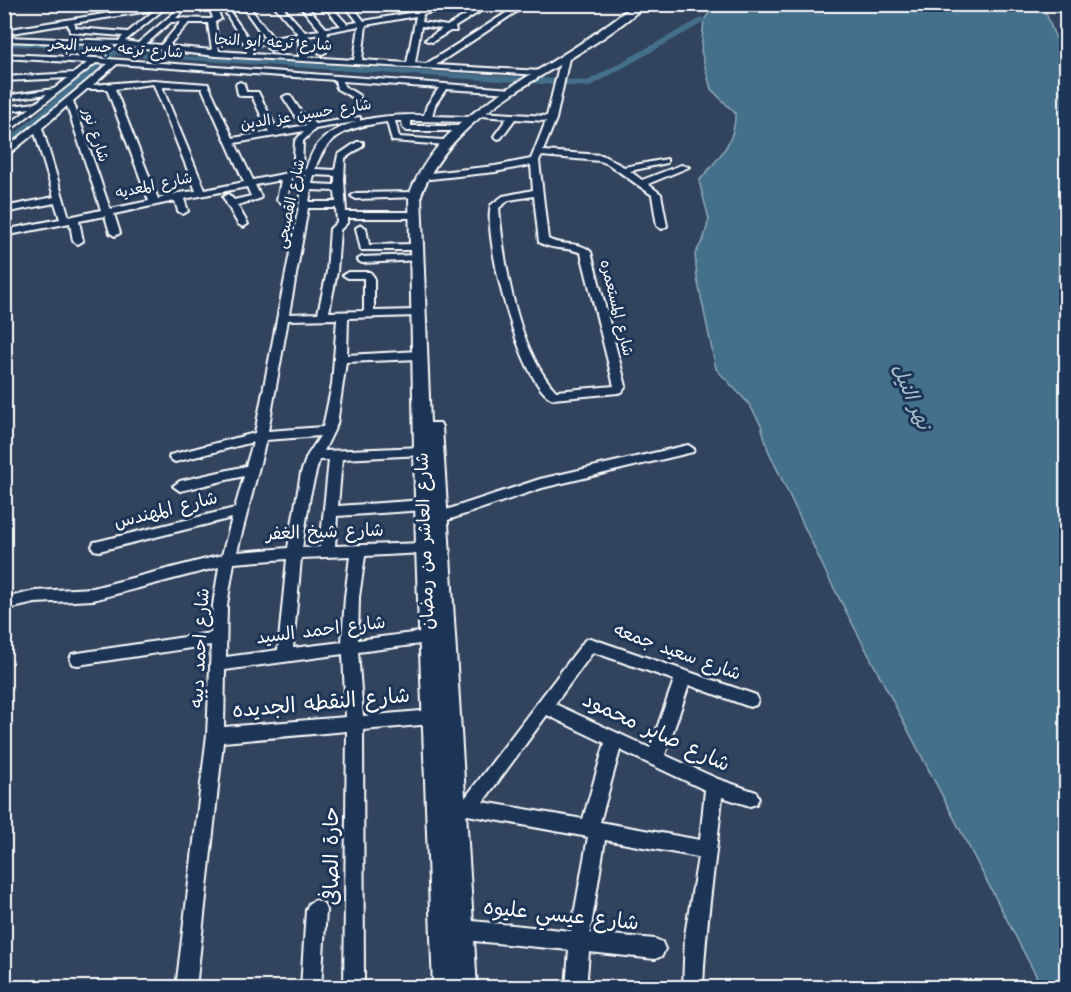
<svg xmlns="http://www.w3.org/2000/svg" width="1071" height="992" font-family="Kalam,'Playpen Sans Arabic',sans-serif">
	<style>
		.water { fill: #45708b; stroke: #8fa9b9; stroke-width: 1.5 }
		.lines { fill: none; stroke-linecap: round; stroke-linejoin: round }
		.canal { fill: #45708b; fill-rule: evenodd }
		.minor-casing { stroke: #fff; stroke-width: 4 }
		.secondary-casing { stroke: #fff; stroke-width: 4 }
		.minor { fill: #1d3557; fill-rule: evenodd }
		.secondary { fill: #1d3557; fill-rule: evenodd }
		.labels { text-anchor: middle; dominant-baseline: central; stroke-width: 6; stroke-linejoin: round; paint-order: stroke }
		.far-street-label { font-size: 15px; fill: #fff; stroke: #1d3557 }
		.street-label { font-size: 18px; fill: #fff; stroke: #1d3557 }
		.water-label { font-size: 20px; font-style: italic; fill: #abbfcb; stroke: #1d3557 }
		.near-street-label { font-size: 21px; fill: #fff; stroke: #1d3557 }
	</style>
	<rect width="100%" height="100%" fill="#32435d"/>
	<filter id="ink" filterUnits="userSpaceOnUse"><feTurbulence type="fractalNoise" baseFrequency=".0167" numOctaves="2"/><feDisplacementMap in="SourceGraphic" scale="12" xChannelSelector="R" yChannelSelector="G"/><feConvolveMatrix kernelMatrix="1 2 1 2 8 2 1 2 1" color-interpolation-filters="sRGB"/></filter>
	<g filter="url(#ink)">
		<path class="water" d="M715,5H1043L1054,34L1066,55V987H1042L827,575L768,450L761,425L749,404L716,369L697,278L695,254L704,238L709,219L699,181C717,159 736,143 735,113L711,89L701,51L704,20Z"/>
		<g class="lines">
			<path class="canal" d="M701,18L708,20L589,87L115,55L4,151V143L106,54L44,47L4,46V42L44,43L151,54L587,81Z"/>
			<defs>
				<path id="minor" d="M166,4H190L176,18L210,19L213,18L208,4H215L221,19L215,22L219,51L247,53L245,45L224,10L232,9L230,12L251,42L266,40L244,9L235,8L241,4H265L250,8L273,38L298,34L273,4H280L305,32L320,30L298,4H305L326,28L341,26L322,4H329L347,24L358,22L344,4H351L364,21L415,12L410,4H417L421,11L453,4H470L423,14L422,22L447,26L480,7H484V9L455,27L456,31H450L432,42L425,40L442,29L421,26L415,63L426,64L520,4H528L436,65L541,71L545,73L541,75L216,56L118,45L4,41V37L119,41L123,36L73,32H70L68,24L6,34L4,30ZM182,6L138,43L125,41L164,9ZM155,10L128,32L76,28L74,23ZM416,16L407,63L362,60L366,25ZM171,22H181L161,45L146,44ZM189,23H208L212,50L168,46ZM359,26L354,60L307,57V36L321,34L318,52L322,54L326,52L328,32ZM299,38V57L252,54L253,46L267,44V48L271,50L275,48V42Z
					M4,54L95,58L512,89L516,91L512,93L446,89L435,105L432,116L470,117L474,120L473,122L411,121V126H460L463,127V131H407L403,128L402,121H395L399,137L443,140L446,141V145L392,141L387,122C350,127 328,132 315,169L335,170L338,155L357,142H363V146L345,158L344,180L346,212H414L419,215L414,218H347V223L340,230L337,272L329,312L364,311V278H348L343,275L348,272H370L374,277V311L417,310L423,313L417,316L348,318L347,355L419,351L425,355L419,359L346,362L337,424L324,451L423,447L429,451L423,455L342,459L338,506L424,500L431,505L424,510L337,516L335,546L425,543L430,544L432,548L430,552L425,553L365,556L359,597L358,640L428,631L433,633L436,637L433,641L428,643L358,652L363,716L432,710L438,712L440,717L438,722L432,724L363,730L364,988H344L347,731L223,742L196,988H176L207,735L211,645L78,665L72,664L70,659L72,654L78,653L211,633L213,605L219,567L93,600L35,603L4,610V598L35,591L93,588L222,555L232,518L99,551L94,550L92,546L94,542L99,541L235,508L244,476L180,491L173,486L180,481L246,466L253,442L175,462L169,458L170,455L255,433L305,175L291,178L287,200L282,203L277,200L281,180L255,185L261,197L259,199L237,205L248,224L243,227L238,224L223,197L228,194L234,200L251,196L247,187L184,199L188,211L183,214L178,211L175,201L114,214L120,233L115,236L110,233L105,216L79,221L83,241L78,244L73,241L70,223L4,236V230L60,219L55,203L4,213V207L54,197L35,133L4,158V150L108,64L96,63L4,135V128L30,108L4,112V107L36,103L47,94L4,100V96L54,89L68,78L4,81V77L74,73L87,63L4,58ZM117,64L335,80L337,89L357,100H360V96L344,86L343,81L439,88L427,105L424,115C391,115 343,116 318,144C312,151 309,160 306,169L302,170L303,141L315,129L360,121V117L315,124L302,113L290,95H287L283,97L296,117L307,125L277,130L258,92H246L244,84L240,82L236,84L238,94L242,96H252L269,132L233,138L208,84L153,80L93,85ZM152,84L154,85L196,191L178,193L158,199L115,89ZM162,87L202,88L244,182L205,190ZM87,89H107L149,201L110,209L73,101ZM67,106L101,210L69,217L42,128ZM304,131L295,141L293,172L253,180L235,143ZM314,175L335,176V185L312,184ZM311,190L335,191L336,202H309ZM308,208H336L337,222L330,229L327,272L318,313L289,314ZM337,319L332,385L323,427L268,431L288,320ZM320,436L307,456L301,473L288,548L237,552L266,440ZM319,460H329L320,547L302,548L310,496ZM350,556L345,597L342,642L293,648L301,558ZM287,559L278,650L226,657L227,605L234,563ZM343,654L346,717L224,727L225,670Z
					M565,56L569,58L556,119L543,151L602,155L624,167L667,159V163L630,171L642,180L681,165L689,167L648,184L661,194L667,226L662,229L657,226L652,195L608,164L600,161L541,156L539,161L548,239C562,247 579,240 591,252L626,386L622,392L618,393L553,399C521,389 482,235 491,205L503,196L533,190L531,165L495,172L430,179L425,176L430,173L495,166L531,159L546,121L515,119L501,138L498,139L494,136L507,118L480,116L476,114L480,112L547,116L561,58ZM534,196L539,242C553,251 568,246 581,253L614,386L556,391C517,349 504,264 499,208L509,200Z
					M415,192L420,195L418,197L356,199L351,196L356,193Z
					M361,225L366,228L369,245L415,244L420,247L415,250H361L356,228Z
					M416,255L420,256V260L362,263L357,260L362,257Z
					M688,445L694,449L693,452L542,488L439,523L432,518L434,514L540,479Z
					M590,638L756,695L758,700L756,705L750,707L689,685L665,755L718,779L756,792L759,798L756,804L750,806L722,797C716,861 705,923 703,988H683L685,935L698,857L605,840L590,933L655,939L662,942L665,949L662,956L655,959L589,952L586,988H566L569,950L463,940L456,937L453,930L456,923L463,920L571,931L588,837L462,814L456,812L453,806L456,800L465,798L585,640ZM593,652L674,680L650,748L555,704ZM547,715L605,743L583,819L483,802ZM620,750L705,790L700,840L600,822Z
					M316,900L323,903L326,910L321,988H301L306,910L309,903Z"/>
				<path id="secondary" d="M635,4H646C576,71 458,98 421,195L430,423H440L442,427L477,988H433L416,548L409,195C437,123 503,93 564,54C589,39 612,21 635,4Z"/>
			</defs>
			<use href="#minor" class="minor-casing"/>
			<use href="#secondary" class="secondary-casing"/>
			<use href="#minor" class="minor"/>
			<use href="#secondary" class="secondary"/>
		</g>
	</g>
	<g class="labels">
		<g class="far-street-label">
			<text transform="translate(273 43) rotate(3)">شارع ترعه ابو النجا</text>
			<text transform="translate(116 49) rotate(4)">شارع ترعه جسر البحر</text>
			<text transform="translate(306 115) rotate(-9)">شارع حسين عز الدين</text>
			<text transform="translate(95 135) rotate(72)">شارع نور</text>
			<text transform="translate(154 186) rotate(-12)">شارع المعديه</text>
			<text transform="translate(291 204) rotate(-78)">شارع القصبجى</text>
			<text transform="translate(616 308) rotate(76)">شارع المستعمره</text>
		</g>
		<g class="street-label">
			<text transform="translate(166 511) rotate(-14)">شارع المهندس</text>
			<text transform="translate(325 533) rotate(-2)">شارع شيخ الغفر</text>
			<text transform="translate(426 541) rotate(-92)">شارع العاشر من رمضان</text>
			<text transform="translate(321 631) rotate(-7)">شارع احمد السيد</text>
			<text transform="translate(201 648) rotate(-87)">شارع احمد ديبه</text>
			<text transform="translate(677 653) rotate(20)">شارع سعيد جمعه</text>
		</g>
		<g class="water-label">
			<text transform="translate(910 397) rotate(67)">نهر النيل</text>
		</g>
		<g class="near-street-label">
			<text transform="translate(321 704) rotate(-5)">شارع النقطه الجديده</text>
			<text transform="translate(656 733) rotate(25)">شارع صابر محمود</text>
			<text transform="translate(332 856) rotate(-90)">حارة الصافى</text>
			<text transform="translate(561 916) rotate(6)">شارع عيسي عليوه</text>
		</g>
	</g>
	<rect width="1071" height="992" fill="none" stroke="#1d3557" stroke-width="24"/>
	<rect x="12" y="12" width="1047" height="968" fill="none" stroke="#fff" stroke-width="2" filter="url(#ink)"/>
</svg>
